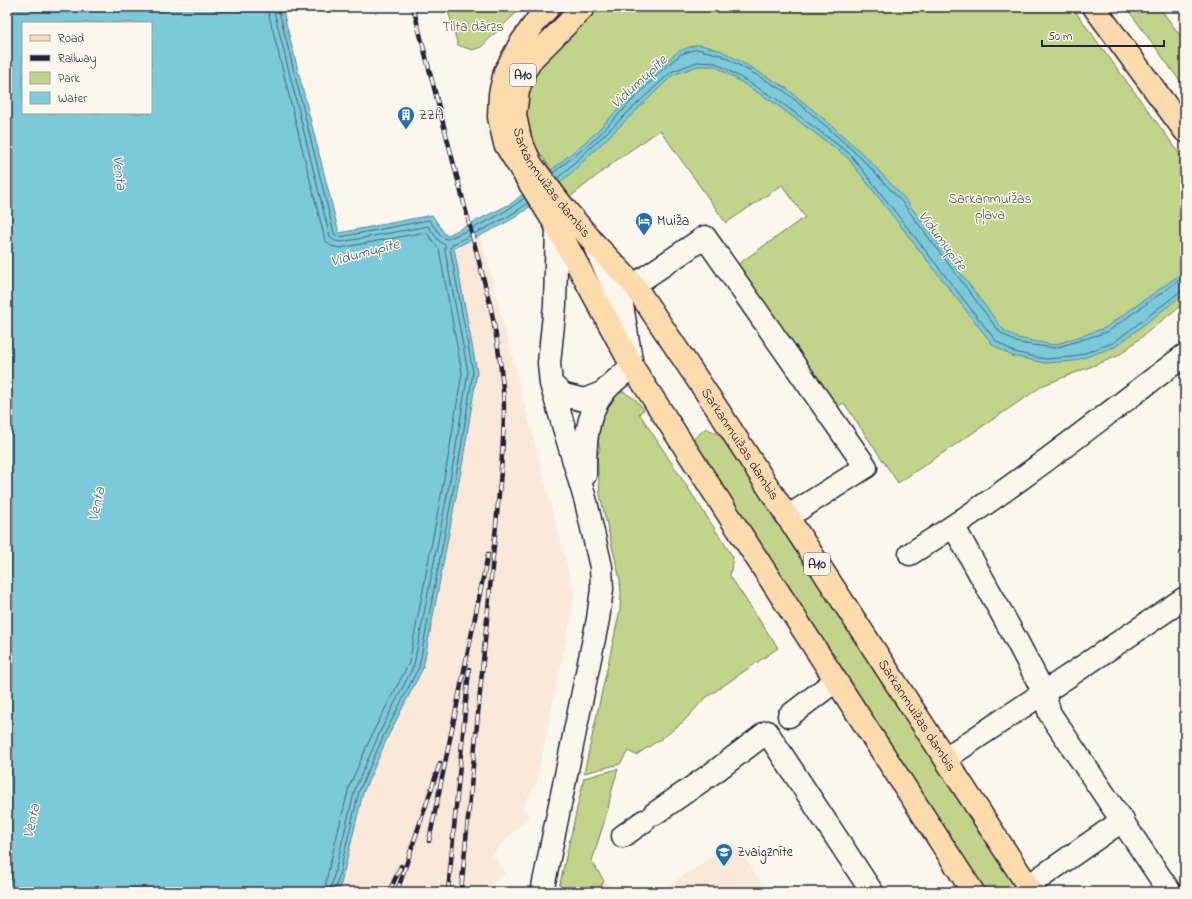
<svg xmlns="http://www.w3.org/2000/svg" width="1192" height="899" font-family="'Indie Flower',sans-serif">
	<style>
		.built { fill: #fae8d8 }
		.green { fill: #c1d489; stroke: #727b62 }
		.water { fill: #7bc9d9; stroke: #57869a; fill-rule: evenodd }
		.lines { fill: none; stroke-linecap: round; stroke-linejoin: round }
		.shore { stroke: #46657a; stroke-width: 1 }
		.minor-casing { stroke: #22223b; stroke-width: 25 }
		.major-casing { stroke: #22223b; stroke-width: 25 }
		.minor { stroke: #fbf7ec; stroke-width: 22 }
		.major { stroke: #fedbac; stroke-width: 22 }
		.rail-casing { stroke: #22223b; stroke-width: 4.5 }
		.rail { stroke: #fbf7ec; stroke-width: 3; stroke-dasharray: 9; stroke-linecap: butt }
		.labels { text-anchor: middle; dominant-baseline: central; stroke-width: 3; stroke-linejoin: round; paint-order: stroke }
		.shield { fill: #fbf7ec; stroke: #636270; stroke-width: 1 }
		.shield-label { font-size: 13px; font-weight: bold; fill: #22223b }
		.park-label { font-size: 14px; fill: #525752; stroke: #fbf7ec }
		.poi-label { font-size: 14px; fill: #22223b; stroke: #fbf7ec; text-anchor: start }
		.street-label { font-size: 14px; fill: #22223b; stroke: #fbf7ec }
		.water-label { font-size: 15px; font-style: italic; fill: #415c72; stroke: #fbf7ec }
	</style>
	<rect width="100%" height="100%" fill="#fbf7ec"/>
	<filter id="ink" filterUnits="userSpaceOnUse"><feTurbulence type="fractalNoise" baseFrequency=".025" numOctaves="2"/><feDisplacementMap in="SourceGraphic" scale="8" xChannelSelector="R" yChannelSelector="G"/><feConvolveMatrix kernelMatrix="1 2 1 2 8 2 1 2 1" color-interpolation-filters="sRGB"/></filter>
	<g filter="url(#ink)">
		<path class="built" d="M479,230L575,597L536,784L522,806L529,816L492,854L506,873L481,892H339L363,793L388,736L477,372L454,247Z
			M734,842L767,892H659Z
			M604,881L620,892H598Z"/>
		<path class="green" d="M447,7H522L481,47L472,50L458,45Z
			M597,7H1072L1185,161V302L1118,356L1044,385L898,483L844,403L831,410L734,267L805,217L782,185L726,223L660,130L618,159L570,197L536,147L528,128L526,105L530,84L541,63Z
			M1126,7H1159L1185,42V88Z
			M624,392L636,400L644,410L639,413L733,557L730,576L778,648L704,699L684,721L664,737L636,755L628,751L620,764L584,773L620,610L621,594L620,580L600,495L597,456L600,449L598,441L593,445L594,431L614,393Z
			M706,428L720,435L1022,892H982L691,441Z
			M618,769L611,793L608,809L592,861L604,881L598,892H558L584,778Z"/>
		<path class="water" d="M7,7H282L339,233L432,215L446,236L512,203L591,137L662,65L679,51L696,45H701L722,51L785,87L830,124L865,156L905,199L998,323L1004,330L1017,338L1054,345L1105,328L1185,271V293L1115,347L1074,361L1045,363L1012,356L993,345L847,157L773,102L715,66H698L673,75L569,175L519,215L502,225L454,248L477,372L463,460L423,668L388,736L363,793L339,892H7ZM23,23H151V113H23Z"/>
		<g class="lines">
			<path class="shore" d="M267,7L325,240L331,246L340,248L426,232L439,249L462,373L448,458L409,663L374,730L349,787L329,868L324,892
				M273,7L330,237L335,241L341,242L428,226L439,241L445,245V251L468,372L454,459L414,665L380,732L355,789L330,892
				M278,7L334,233L336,236L340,237L429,220L443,238L447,239C473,229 503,215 524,198
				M553,173L594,140L664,68L681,54L697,49L721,55L783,90L827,127L862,159L902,202L995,326L1001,333L1016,342L1025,344L1055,348L1107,332L1185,276
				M557,179L671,72L697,62L716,63L775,98L850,154L996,341L1014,352L1045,359L1073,357L1113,343L1181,291L1185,290
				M335,892L359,791L384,735L419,667L459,460L473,372L450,248L453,244C478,231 505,221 528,203"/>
			<defs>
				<path id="minor" d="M634,285L705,237L866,467L787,517
					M551,384L564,395L584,400L604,392
					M585,475C585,447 585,415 604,392C612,382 623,375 632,366L622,305L595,247
					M954,527L1018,643L1043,691L1050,714L1170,892
					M910,554C1006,494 1095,423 1185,355
					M789,716L835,681
					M946,758L1185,598
					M654,814L717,770L767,732L872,892
					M623,836L644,821
					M1028,886L1123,820
					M542,892L598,619L602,589L601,567L586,502L551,384L549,363L555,305L557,227"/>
				<g id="major">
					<path d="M549,7L537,20L520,44L505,72L500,94L499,117L505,144L557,227L632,366L973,892"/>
					<path id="s1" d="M584,7L533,58L524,72L518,91L515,115L520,139L531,164L561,204L594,243L634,285L718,410L1032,892"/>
					<path d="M1094,7L1185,131"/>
				</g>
			</defs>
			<use href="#minor" class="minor-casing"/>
			<use href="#major" class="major-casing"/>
			<use href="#minor" class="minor"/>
			<use href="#major" class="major"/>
			<defs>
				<path id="rail" d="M413,7L490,304C497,338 503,372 504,407C504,432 502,458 500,483L461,892
					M429,841L488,554
					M389,892L401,866
					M397,892L440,763
					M448,892L469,669"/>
			</defs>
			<use href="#rail" class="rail-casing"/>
			<use href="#rail" class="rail"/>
		</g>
	</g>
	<defs>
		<symbol id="building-pin" viewBox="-11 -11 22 30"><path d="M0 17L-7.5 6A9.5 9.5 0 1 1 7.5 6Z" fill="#1f6fb2" stroke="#fbf7ec"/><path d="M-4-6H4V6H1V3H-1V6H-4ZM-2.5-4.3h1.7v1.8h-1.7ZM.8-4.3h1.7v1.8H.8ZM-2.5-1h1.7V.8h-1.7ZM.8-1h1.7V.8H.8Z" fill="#fff"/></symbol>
		<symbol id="hotel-pin" viewBox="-11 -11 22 30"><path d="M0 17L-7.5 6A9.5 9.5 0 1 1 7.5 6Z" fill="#1f6fb2" stroke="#fbf7ec"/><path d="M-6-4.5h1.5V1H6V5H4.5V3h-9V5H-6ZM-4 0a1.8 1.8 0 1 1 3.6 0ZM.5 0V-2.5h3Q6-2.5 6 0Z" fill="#fff"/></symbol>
		<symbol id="school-pin" viewBox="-11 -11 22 30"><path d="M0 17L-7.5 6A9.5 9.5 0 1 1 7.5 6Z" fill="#1f6fb2" stroke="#fbf7ec"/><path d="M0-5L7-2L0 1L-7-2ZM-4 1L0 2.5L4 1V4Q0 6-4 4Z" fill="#fff"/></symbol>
	</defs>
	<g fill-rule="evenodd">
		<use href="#building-pin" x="396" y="105" width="20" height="27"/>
		<use href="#hotel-pin" x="634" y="211" width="20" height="27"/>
		<use href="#school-pin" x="714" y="842" width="20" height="27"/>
	</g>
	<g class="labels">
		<g class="shield">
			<rect x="510" y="64" width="26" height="22" rx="3"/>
			<rect x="804" y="553" width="26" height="22" rx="3"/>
		</g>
		<g class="shield-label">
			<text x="523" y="75">A10</text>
			<text x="817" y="564">A10</text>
		</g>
		<g class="park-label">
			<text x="473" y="27">Tilta dārzs</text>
			<text x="990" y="199">Sarkanmuižas<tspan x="990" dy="16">pļava</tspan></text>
		</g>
		<g class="poi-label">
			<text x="419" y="115">ZZA</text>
			<text x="657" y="221">Muiža</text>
			<text x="737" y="852">Zvaigznīte</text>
		</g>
		<g class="street-label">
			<text stroke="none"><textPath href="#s1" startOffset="211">Sarkanmuižas dambis</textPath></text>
			<text stroke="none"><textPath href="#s1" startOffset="535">Sarkanmuižas dambis</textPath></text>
			<text stroke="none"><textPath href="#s1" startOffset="859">Sarkanmuižas dambis</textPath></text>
		</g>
		<g class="water-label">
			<text transform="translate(639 82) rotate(-43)">Vidumupīte</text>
			<text transform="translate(119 173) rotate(83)">Venta</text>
			<text transform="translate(942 241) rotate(53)">Vidumupīte</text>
			<text transform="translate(365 253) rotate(-15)">Vidumupīte</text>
			<text transform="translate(97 504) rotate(-78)">Venta</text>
			<text transform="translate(32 821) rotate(-78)">Venta</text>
		</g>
	</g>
	<rect width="1192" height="899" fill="none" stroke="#fbf7ec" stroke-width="24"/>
	<rect x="12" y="12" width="1168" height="875" fill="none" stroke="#22223b" stroke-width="1.5" filter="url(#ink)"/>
	<rect x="22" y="22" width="130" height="92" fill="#fbf7ec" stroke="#a4a2a5"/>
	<rect x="30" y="35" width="20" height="6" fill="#fedbac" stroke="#a4a2a5"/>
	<text x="58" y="42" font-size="12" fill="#22223b">Road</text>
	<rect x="30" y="55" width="20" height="6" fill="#22223b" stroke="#a4a2a5"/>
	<text x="58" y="62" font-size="12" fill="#22223b">Railway</text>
	<rect x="30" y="72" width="20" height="12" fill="#c1d489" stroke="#a4a2a5"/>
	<text x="58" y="82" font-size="12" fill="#22223b">Park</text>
	<rect x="30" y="92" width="20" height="12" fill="#7bc9d9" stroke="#a4a2a5"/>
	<text x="58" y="102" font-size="12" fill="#22223b">Water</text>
	<path d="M1042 40v6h122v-6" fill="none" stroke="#22223b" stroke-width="2"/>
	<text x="1048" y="40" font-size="12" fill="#22223b" stroke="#fbf7ec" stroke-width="3" paint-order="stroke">50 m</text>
</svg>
